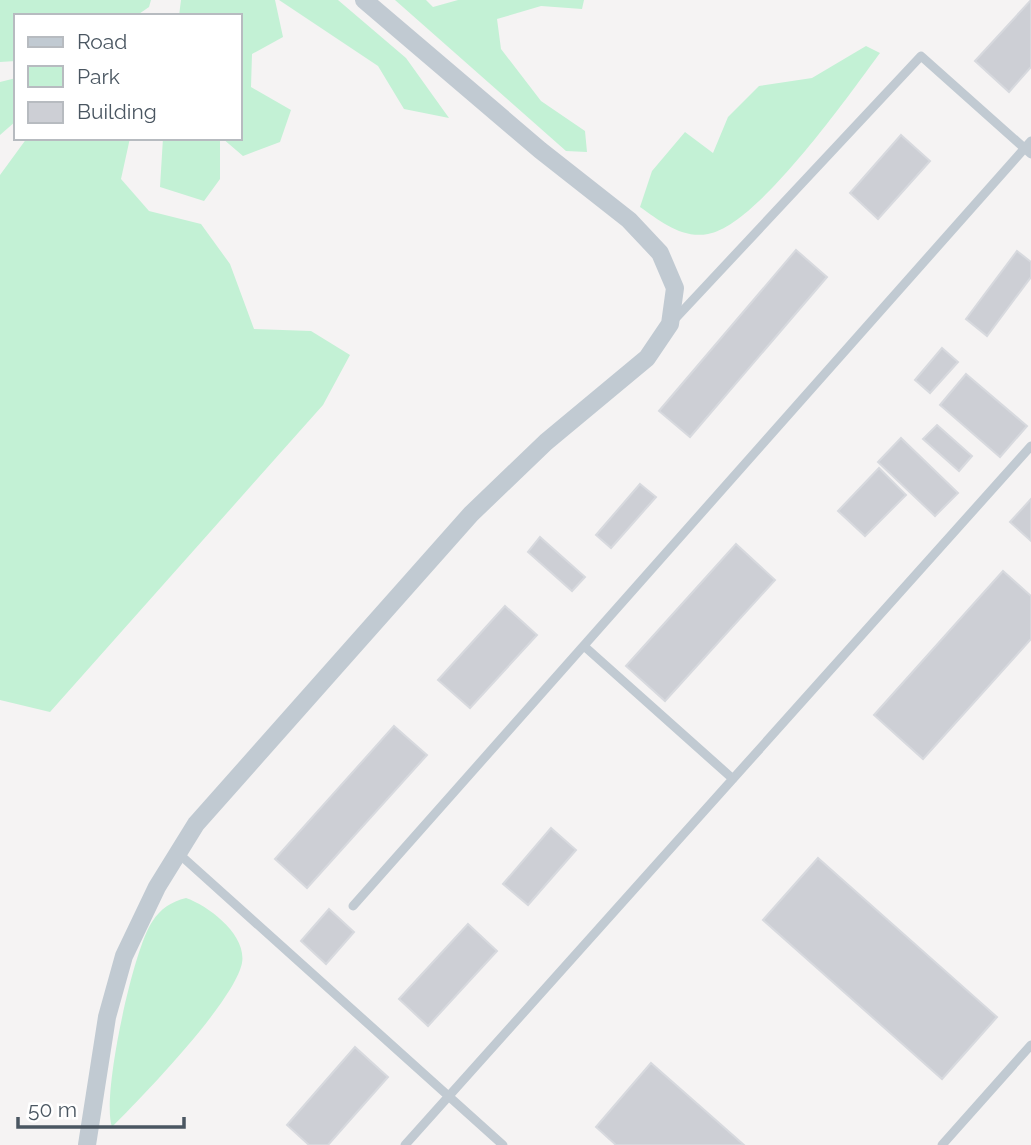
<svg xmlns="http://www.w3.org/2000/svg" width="1031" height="1145" font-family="Raleway,sans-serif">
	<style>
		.green { fill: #c3f1d5 }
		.building { fill: #cdcfd5; stroke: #d7d9de; stroke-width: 2 }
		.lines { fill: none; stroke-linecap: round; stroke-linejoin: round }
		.lane { stroke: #c1cad2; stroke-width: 9 }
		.street { stroke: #c1cad2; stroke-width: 18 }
	</style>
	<rect width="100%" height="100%" fill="#f5f3f3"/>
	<path class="green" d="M0,0H151L149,7L136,16H16V61L0,62Z
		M181,0H275L283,37L252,54L251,87L291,110L280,142L243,156L222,138H240V16H179Z
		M279,0H338L406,58L449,118L404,109L378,66Z
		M395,0H426L433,7L458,0H584L582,9L541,6L497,19L501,49L541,101L585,131L587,152L566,151Z
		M866,46L880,53C849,95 757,226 708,234C682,239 660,221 640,207L652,171L685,132L713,153L728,117L759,86L812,78Z
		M16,78V121L0,135V82Z
		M27,138H130L121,179L149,211L201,224L230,264L254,329L311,331L350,355L323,405L50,712L0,700V175Z
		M163,138H220V179L204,201L160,187Z
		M186,898C209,906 247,935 242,963C234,1002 143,1096 112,1127C101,1097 133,950 152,922C161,908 171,902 186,898Z"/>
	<path class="building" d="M1031,0V67L1009,92L975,61Z
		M901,135L930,161L878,219L850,193Z
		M796,250L827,277L690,437L659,411Z
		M1017,251L1031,262V277L987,336L966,319Z
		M942,348L958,362L930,393L915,380Z
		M966,374L1027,426L1000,457L940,405Z
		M937,425L972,456L959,471L923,439Z
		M901,438L958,493L935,516L878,462Z
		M879,468L906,495L865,536L838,511Z
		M640,484L656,497L611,548L596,535Z
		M1031,499V541L1010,522Z
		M540,537L585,577L572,591L528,552Z
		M736,544L775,580L665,701L626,666Z
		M1003,571L1031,596V639L923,759L874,715Z
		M505,606L537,635L470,708L438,680Z
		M394,726L427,755L307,888L275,859Z
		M551,828L576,850L528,905L503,884Z
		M818,858L997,1017L942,1079L763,920Z
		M329,909L354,932L326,964L301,941Z
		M468,924L497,951L428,1026L399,999Z
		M355,1047L388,1077L328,1145H309L287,1125Z
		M651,1063L744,1145H616L596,1127Z"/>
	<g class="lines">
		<path class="lane" d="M674,320L921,56L1031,154
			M584,646L733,779
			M178,853L503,1145
			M353,906L1031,141
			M405,1145L1031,446
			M942,1145L1031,1045"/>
		<path class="street" d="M87,1145L107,1017L124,956L157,887L196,824L471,514L546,442L647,358L670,324L675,288L660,253L629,220L540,150L364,0"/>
	</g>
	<rect x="14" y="14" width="228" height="126" fill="#ffffff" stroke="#b7bbc0" stroke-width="2"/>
	<rect x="28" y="37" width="35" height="10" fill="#c1cad2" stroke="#b7bbc0" stroke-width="2"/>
	<text x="77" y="49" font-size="21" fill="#4a5661">Road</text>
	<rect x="28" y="66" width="35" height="21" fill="#c3f1d5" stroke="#b7bbc0" stroke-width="2"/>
	<text x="77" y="84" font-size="21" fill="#4a5661">Park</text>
	<rect x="28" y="102" width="35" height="21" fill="#cdcfd5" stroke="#b7bbc0" stroke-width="2"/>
	<text x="77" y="119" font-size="21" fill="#4a5661">Building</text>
	<path d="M18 1117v10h166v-10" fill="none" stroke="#4a5661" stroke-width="3.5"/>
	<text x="28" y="1117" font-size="21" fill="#4a5661" stroke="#ffffff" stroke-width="5" paint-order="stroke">50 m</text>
</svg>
